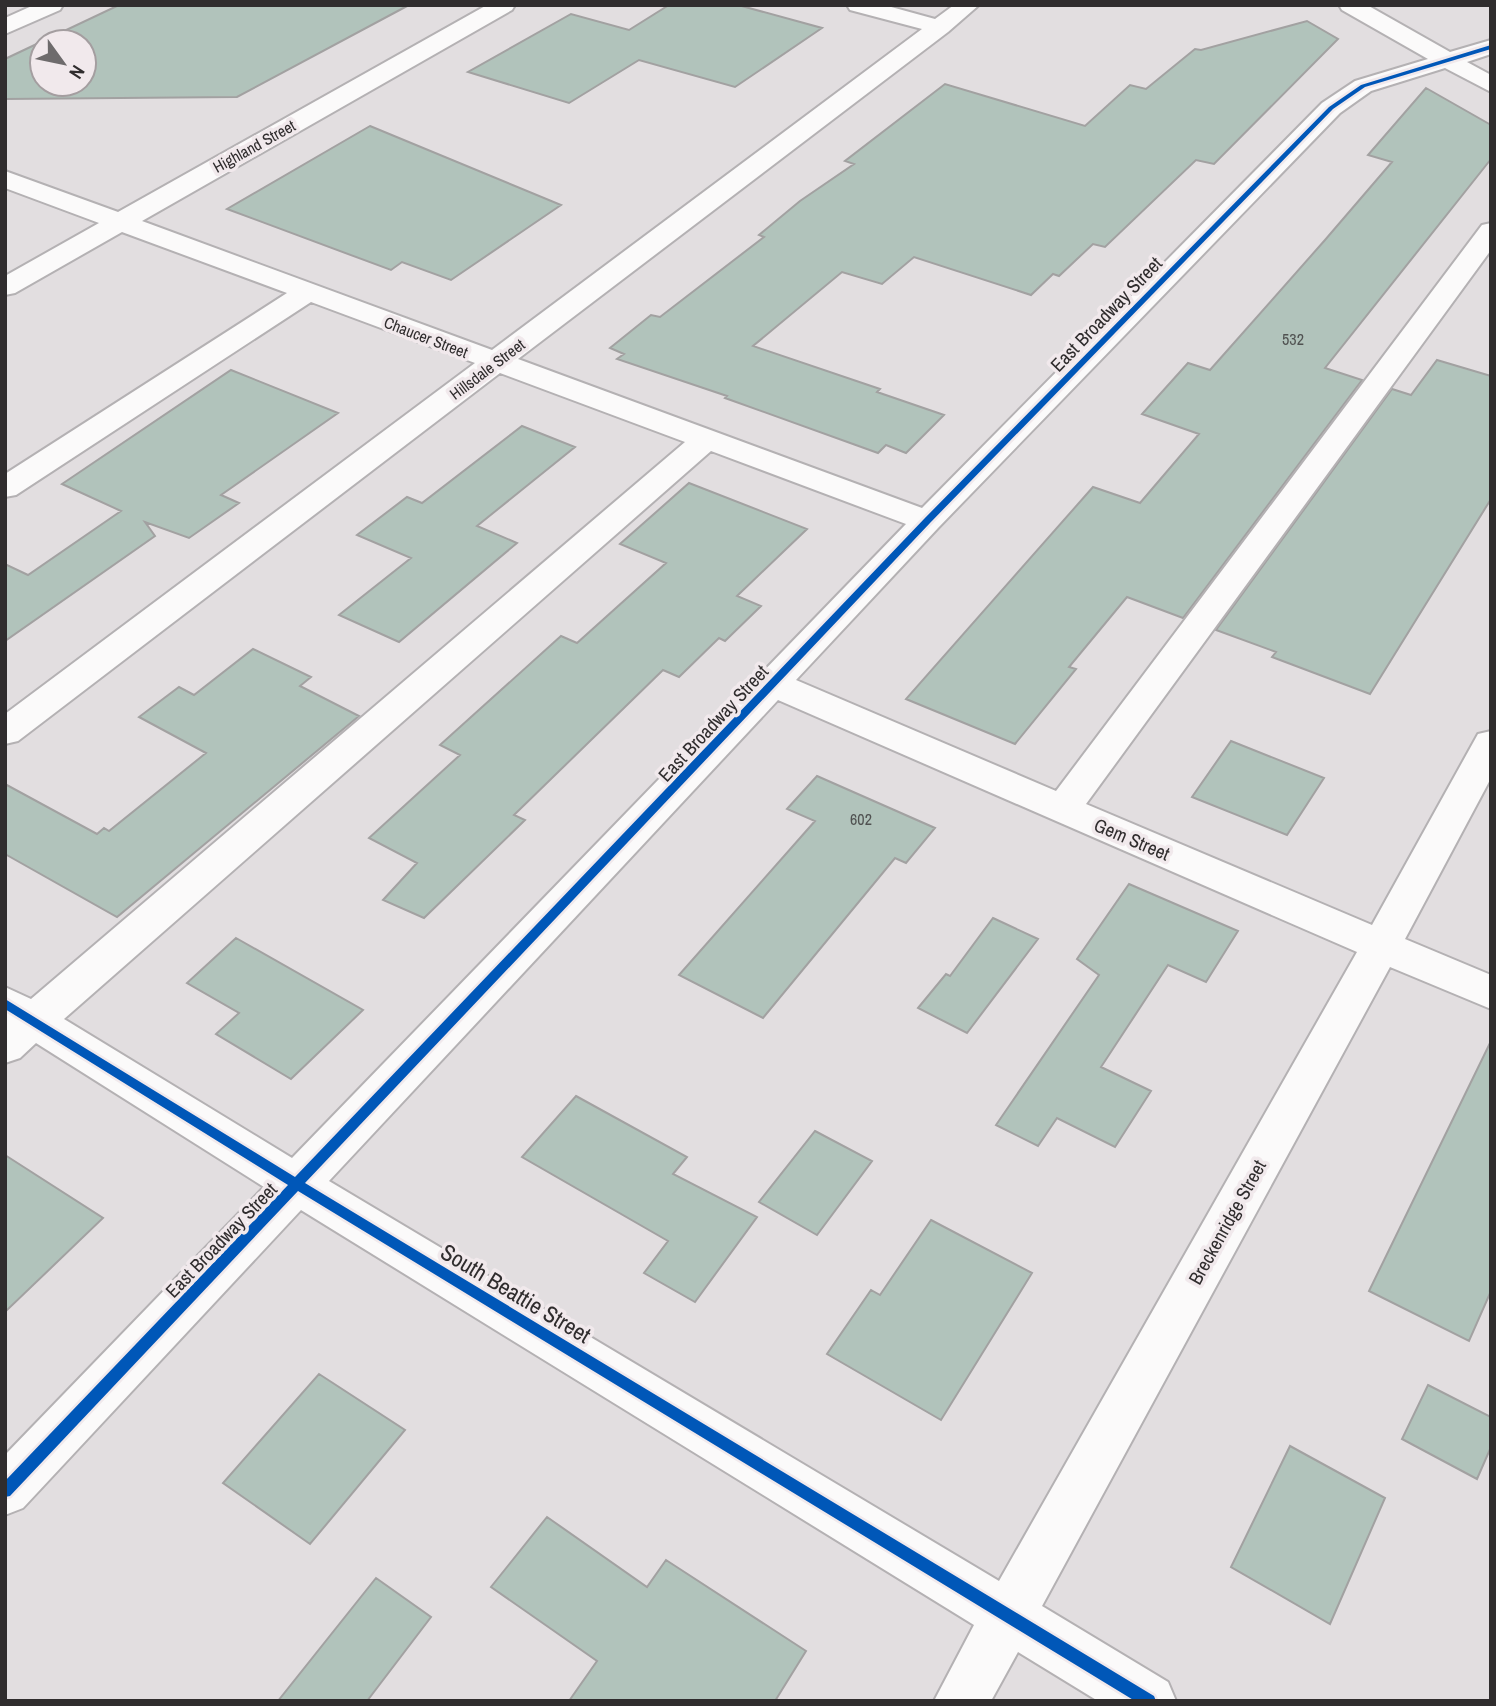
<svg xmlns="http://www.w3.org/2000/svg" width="1496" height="1706" font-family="'Archivo Narrow',sans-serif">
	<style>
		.building { fill: #b1c3bb; stroke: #a2a1a1; stroke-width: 2; fill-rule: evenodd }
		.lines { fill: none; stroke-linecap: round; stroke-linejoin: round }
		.minor-casing { stroke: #b4b1b3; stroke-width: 4 }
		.minor { fill: #fbfafa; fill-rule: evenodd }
		.cycleway-casing { stroke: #f1e9ec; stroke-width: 5 }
		.cycleway { fill: #0057b8; fill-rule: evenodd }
		.labels { text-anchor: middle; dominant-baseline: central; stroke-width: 7; stroke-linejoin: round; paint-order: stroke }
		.far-street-label { font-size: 16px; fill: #302d2e; stroke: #f1e9ec }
		.number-label { font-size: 16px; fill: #505251 }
		.street-label { font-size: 19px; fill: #302d2e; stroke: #f1e9ec }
		.near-street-label { font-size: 23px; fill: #302d2e; stroke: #f1e9ec }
	</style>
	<rect width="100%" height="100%" fill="#e2dee0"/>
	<path class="building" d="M119,5H409L237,97L5,99V59ZM42,42H84V84H42Z
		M669,5H738L822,28L735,87L639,60L569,103L468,72L571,14L629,30Z
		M1307,21L1338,39L1214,164L1196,160L1105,247L1093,244L1059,276L1053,274L1031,295L914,257L882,284L842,272L753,346L880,389L877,392L944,415L906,453L886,445L878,453L725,398L727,396L617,359L624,354L610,348L651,315L660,317L764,237L759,235L800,201L854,164L845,161L945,84L1085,126L1130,85L1146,89L1195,49L1201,50Z
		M1426,88L1491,125V159L1325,368L1362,380L1183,618L1127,597L1069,667L1076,669L1015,744L906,699L1093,487L1140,503L1199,434L1142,414L1188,363L1210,370L1325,240L1392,162L1368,155Z
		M370,126L561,205L451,280L402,262L391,270L227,209Z
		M1437,360L1491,376V499L1370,694L1272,657L1276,652L1216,630L1392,389L1411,395Z
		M231,370L338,413L221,495L239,503L189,538L145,522L155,536L5,641V564L28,575L121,511L62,484Z
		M522,426L575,447L477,526L517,543L399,642L339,615L411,558L357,535L407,497L422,503Z
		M689,483L807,529L737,596L761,606L725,641L719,638L679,677L663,670L514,815L525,820L424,918L383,900L417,863L369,838L460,755L440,745L561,636L577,643L666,563L620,544Z
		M253,649L311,677L300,686L359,716L117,917L5,854V784L97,834L104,828L109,831L206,753L139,717L179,687L194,695Z
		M1231,741L1324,778L1287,835L1192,797Z
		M817,776L935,828L906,863L895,858L763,1018L679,975L815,821L787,809Z
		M1129,884L1238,931L1206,982L1168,965L1101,1067L1151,1091L1115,1147L1057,1118L1038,1146L996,1125L1099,975L1077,959Z
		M993,918L1038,939L967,1033L918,1008L946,974L950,976Z
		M236,938L363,1010L291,1079L216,1034L239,1013L187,983Z
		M1491,1041V1291L1469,1341L1369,1291Z
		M576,1096L687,1157L673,1174L757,1217L695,1302L644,1273L668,1241L522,1157Z
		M815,1131L872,1161L817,1235L759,1202Z
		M5,1155L103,1218L5,1312Z
		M931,1220L1032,1273L941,1420L827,1354L871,1290L880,1295Z
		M319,1374L405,1430L310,1544L223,1483Z
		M1428,1385L1491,1417V1447L1477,1479L1402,1439Z
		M1290,1446L1385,1498L1330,1624L1231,1567Z
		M547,1517L647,1587L666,1560L806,1651L775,1701H569L597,1661L491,1587Z
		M376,1578L431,1617L367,1701H278Z"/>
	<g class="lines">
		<defs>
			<path id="minor" d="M34,5H63L60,10L5,34V18Z
				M487,5H515L512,10L142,221L492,350L922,29L850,10L847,5H884L935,19L954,5H979L948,32L518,359L922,508L1322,103L1355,81L1428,59L1342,10L1339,5H1367L1450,52L1491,40V54L1467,62L1491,75V92L1445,68L1371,91L1340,113L938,528L796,680L1056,791L1482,225L1491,223V250L1086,804L1372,925L1473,743L1478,734L1491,731V778L1405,939L1491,975V1009L1390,967L1042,1606L1168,1682L1176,1701H1098L1018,1652L991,1701H934L974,1625L301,1210L23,1508L5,1515V1455L264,1187L36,1043L20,1058L5,1063V987L31,999L685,442L500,373L18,741L5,744V714L475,363L311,302L16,495L5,497V474L287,293L122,232L15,293L5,295V276L99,223L5,188V171L118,212ZM711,451L906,524L292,1158L64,1019ZM778,700L1357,952L999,1581L329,1181Z"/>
		</defs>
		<use href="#minor" class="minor-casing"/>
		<use href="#minor" class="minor"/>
		<defs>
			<path id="cycleway" d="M1491,45V49L1365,87L1333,109L930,523L305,1183L1154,1696L1156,1701H1135L298,1191L10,1496L5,1497V1481L288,1185L5,1009V999L295,1177L924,519L1329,107L1361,85Z"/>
		</defs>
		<use href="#cycleway" class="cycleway-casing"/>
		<use href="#cycleway" class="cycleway"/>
	</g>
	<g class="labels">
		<g class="far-street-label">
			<text transform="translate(254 146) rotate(-29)">Highland Street</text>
			<text transform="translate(426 337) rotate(21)">Chaucer Street</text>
			<text transform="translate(487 369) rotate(-37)">Hillsdale Street</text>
		</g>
		<g class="number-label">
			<text x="1293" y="339">532</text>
			<text x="861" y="819">602</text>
		</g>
		<g class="street-label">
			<text transform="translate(1106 314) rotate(-46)">East Broadway Street</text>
			<text transform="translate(713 723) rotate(-47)">East Broadway Street</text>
			<text transform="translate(1132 839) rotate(23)">Gem Street</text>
			<text transform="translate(1227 1222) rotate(-61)">Breckenridge Street</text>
			<text transform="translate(221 1240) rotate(-46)">East Broadway Street</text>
		</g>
		<g class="near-street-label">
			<text transform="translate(516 1293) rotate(31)">South Beattie Street</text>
		</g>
	</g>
	<rect width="1496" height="1706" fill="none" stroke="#302d2e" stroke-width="14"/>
	<g transform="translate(63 63) rotate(123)"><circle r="33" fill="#f1e9ec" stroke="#a49ea0" stroke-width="2"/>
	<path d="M0-5L12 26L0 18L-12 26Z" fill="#6e6b6c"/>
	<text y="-10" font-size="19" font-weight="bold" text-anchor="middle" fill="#302d2e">N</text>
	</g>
</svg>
